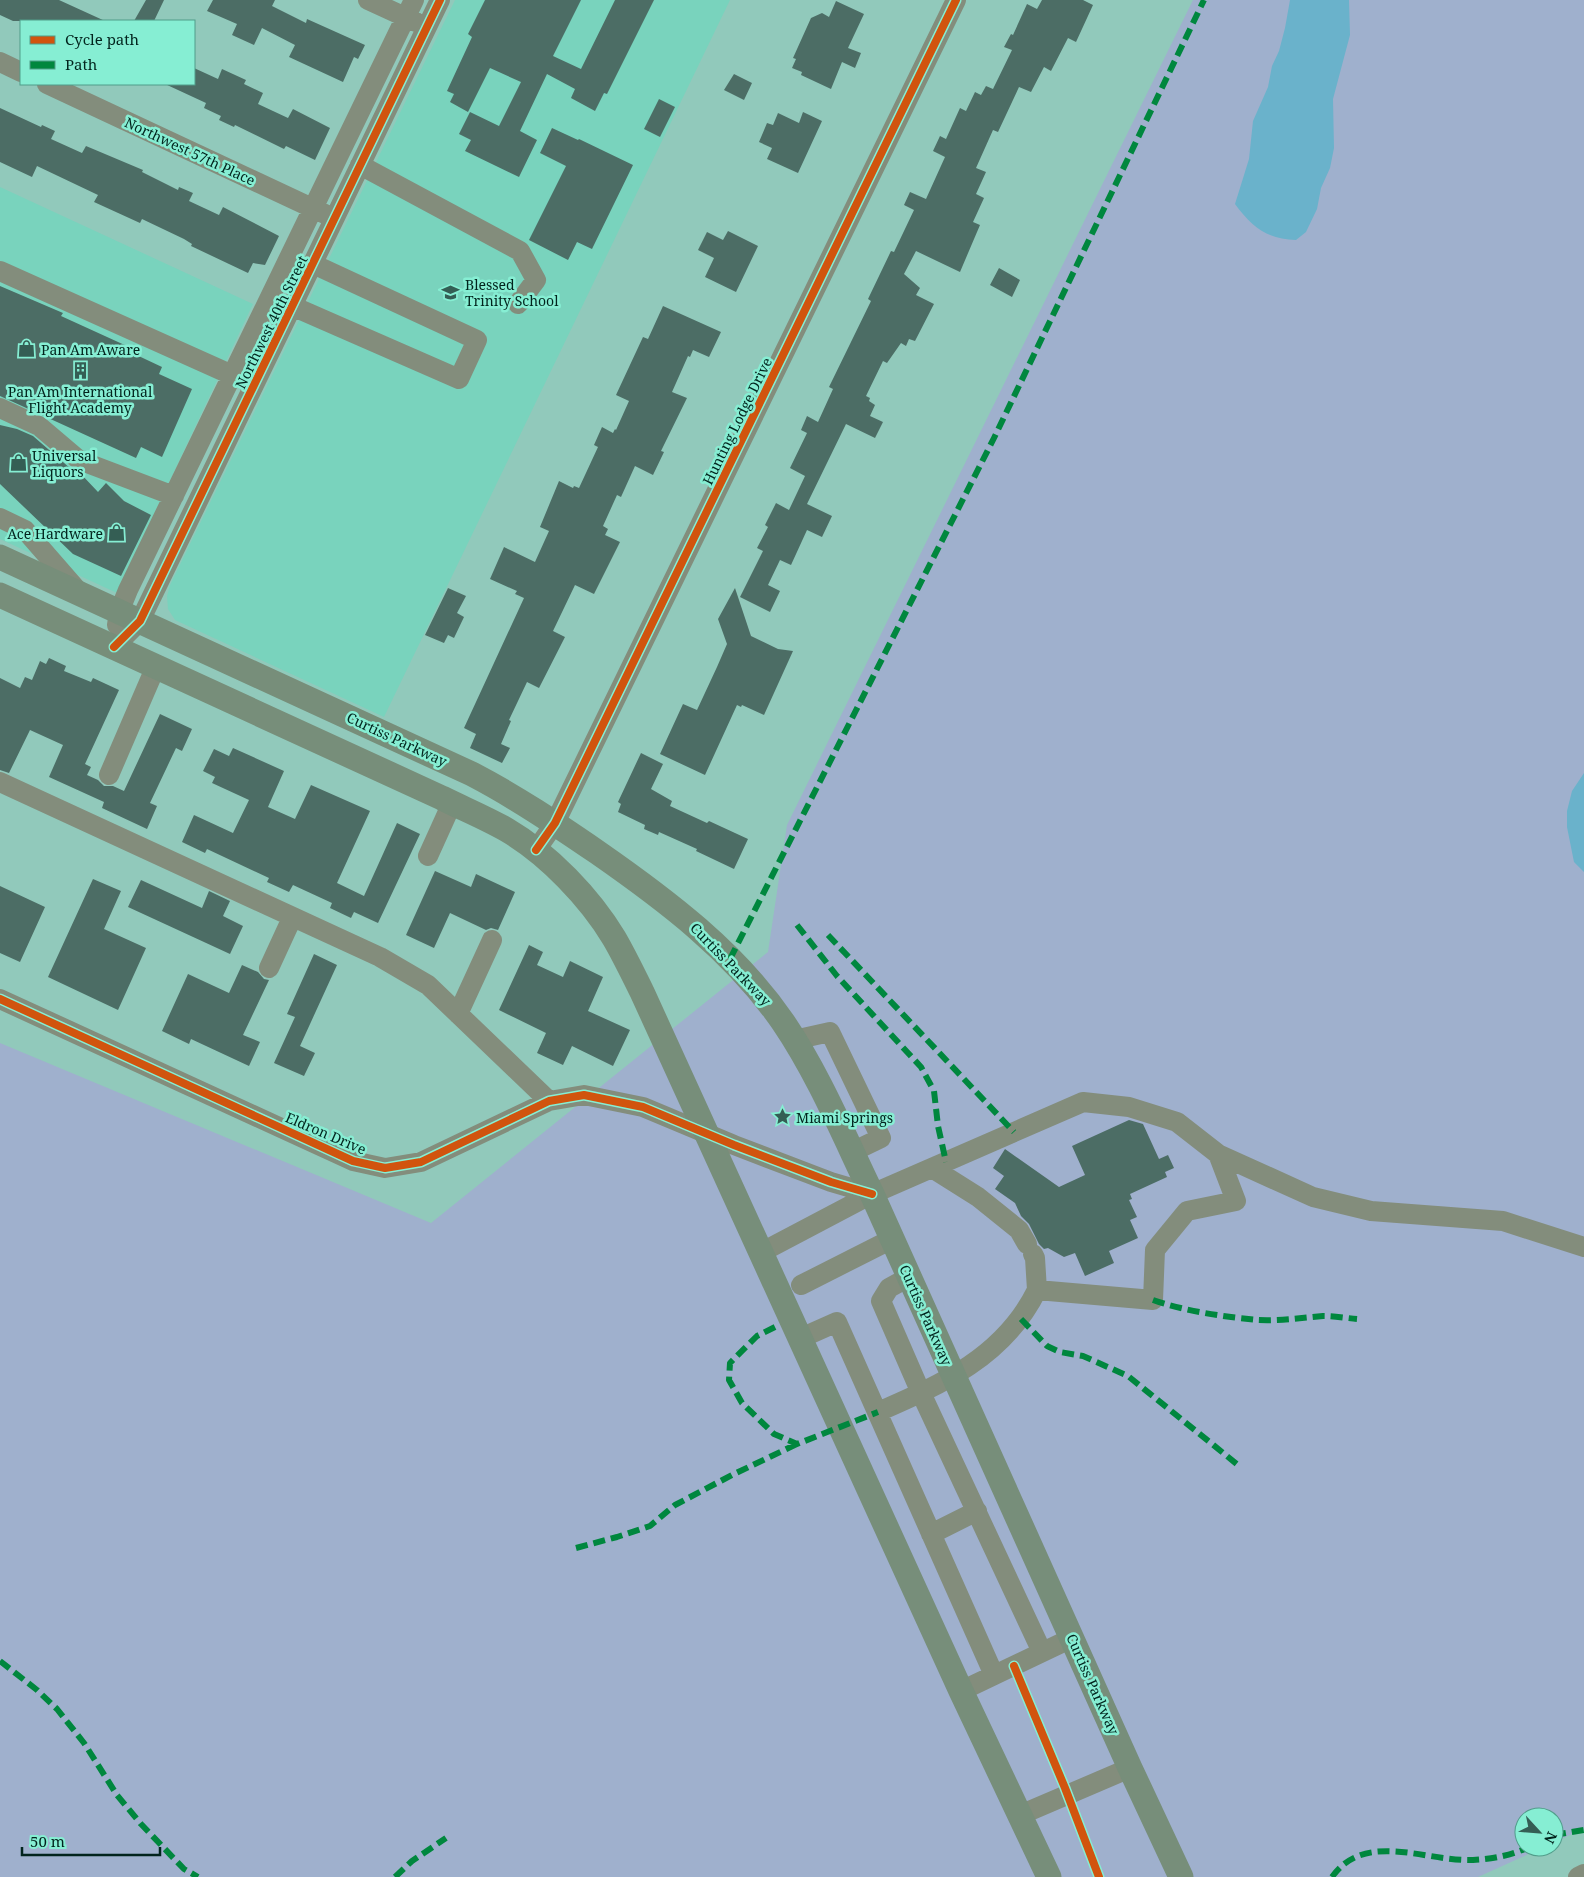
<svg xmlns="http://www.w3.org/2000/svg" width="1584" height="1877" font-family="'Noto Serif',serif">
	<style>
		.built { fill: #79d3bd }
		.green { fill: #9fb0cd }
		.water { fill: #6ab2cb }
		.building { fill: #4c6d65 }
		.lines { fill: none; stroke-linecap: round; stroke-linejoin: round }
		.minor { stroke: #838d7c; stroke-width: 20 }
		.major { stroke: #778e7a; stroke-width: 25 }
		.quiet { stroke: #00873e; stroke-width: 6; stroke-dasharray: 12 6; stroke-linecap: butt }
		.cycleway-casing { stroke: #86eed3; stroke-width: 11 }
		.cycleway { stroke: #d1540e; stroke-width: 8 }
		.labels { text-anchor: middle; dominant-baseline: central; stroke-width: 5; stroke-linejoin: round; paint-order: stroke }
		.street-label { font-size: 14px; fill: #02241d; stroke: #86eed3 }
		.poi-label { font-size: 14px; fill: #02241d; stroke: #86eed3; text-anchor: start }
	</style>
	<rect width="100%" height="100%" fill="#91c9bb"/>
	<path class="built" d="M455,0H730L384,717L175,620L168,609L167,596L170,585Z
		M0,187L253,304L117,593L0,539Z"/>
	<path class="green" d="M1193,0H1584V1829L1554,1842V1817H1524V1847H1544L1478,1877H0V1043L431,1223L768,952L787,825Z"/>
	<path class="water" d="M1290,0H1349L1350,35L1333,99L1334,148L1330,168L1321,188L1317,209L1306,232L1296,240C1267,239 1252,227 1235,204L1249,159L1253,121L1268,87L1272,66L1279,51L1285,28Z
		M1584,773V872L1574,862L1567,827V811L1572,791Z"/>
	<path class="building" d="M0,0H59L105,21H13L0,15Z
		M146,0H164L154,21H134Z
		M213,0H275L272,6L306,23L307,19L365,45L358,59L354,57L343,82L289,57L295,45L262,28L254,45L232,35L237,24L207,11Z
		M485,0H581L553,56L581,69L615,0H654L607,94L604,93L595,111L571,98L575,89L547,74L520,131L537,140L519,177L465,151L471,140L459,134L470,112L499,126L521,82L490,68L468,112L450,102L454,94L447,91L472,37L468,34Z
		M1042,0H1083L1093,5L1076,42L1068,38L1051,71L1044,67L1031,92L1019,87L998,132L993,130L976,168L986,172L976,194L984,198L973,222L980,225L960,272L916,251L904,274L920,288L916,295L934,304L915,341L909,339L906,346L901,343L887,363L883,361L866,396L870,398L869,401L875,405L870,416L883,422L875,438L846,424L807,504L832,516L822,537L807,530L791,565L780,560L768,585L780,591L770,612L740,597L763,551L757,548L768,527L765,525L776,503L789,510L805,476L790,468L807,433L801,430L807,416L818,422L833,389L829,387L871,301L868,299L891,251L894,252L914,210L904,205L910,192L926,199L945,157L933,151L940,136L946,139L960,108L966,111L975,92L981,95L986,86L993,89L1012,50L1004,47L1011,34L1013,35L1027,4L1037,9Z
		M836,1L864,14L848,48L861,53L855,68L842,62L831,89L801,75L802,72L792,68L796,59L793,58L811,18L822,13L829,17Z
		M194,68L218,79L222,69L246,80L244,84L263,93L258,104L288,118L293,109L330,128L315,160L286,146L284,149L235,125L234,127L219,120L221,116L204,108L206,103L165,84H194Z
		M734,74L752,83L744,100L724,90Z
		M659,99L675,107L660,137L644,129Z
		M0,108L41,127L42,125L55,131L51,139L82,153L86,146L143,170L142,172L178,190L179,187L193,193L189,201L219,215L223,207L279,236L265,265L253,263L248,273L191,246L192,244L184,239L142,219L140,223L94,202L98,195L37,166L32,177L0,162Z
		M803,112L822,121L798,173L767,159L772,148L759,142L767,123L773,125L778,113L799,123Z
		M552,128L578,140L579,139L633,165L592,249L577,242L568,260L529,240L566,166L540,153Z
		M728,231L758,246L736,292L705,277L714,258L698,250L707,232L723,240Z
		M999,268L1020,280L1012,297L990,285Z
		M0,286L63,313L61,316L129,347L128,351L162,367L159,374L192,389L162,457L141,447L136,458L0,396Z
		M663,306L721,332L709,357L693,350L690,357L688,356L672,392L687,398L661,451L664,452L653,475L635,466L621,497L617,495L603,526L608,529L605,535L620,542L594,594L575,585L553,631L565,637L539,688L527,682L509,720L511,721L501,744L510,748L502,763L470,748L476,734L464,728L524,598L515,594L517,591L490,579L504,547L535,562L549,531L540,527L559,481L573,488L574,486L579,488L598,447L594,445L602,427L613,433L615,429L616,430L629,401L616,395L643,337L648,339Z
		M0,425L17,429L33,436L71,469L80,473L98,492L106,483L124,501L151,515L121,576L73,554L0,484Z
		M448,588L466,596L457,613L464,617L454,638L448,635L444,643L425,635Z
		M735,588L751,636L778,649L793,651L764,715L742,705L741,707L737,705L705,775L660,754L683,704L697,710L717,667L727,644L718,619Z
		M49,658L66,666L64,671L91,682L93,678L119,690L85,764L91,767L87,775L98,780L104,786H113L124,791L160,714L192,729L182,751L176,748L150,803L157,806L147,829L102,808L104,802L49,777L63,745L30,730L9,773L0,770V678L20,688L25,677L32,680L40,661L46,664Z
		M233,748L284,771L268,807L295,819L311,785L370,811L337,883L364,896L397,823L420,834L378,923L354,912L351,918L330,908L332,903L293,885L289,892L267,882L269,878L207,849L205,853L182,842L194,815L233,833L249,800L212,783L215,777L203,771L214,749L229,756Z
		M641,753L663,764L651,789L672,801L670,806L707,823L709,821L748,839L734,869L696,851L697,849L659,832L658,835L644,829L645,825L618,812L621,804L618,802Z
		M435,871L471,887L476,874L515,892L498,930L491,928L486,930L450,913L434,948L406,935Z
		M93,879L121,891L104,929L146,948L118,1010L48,977Z
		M141,880L202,908L209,891L230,901L223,916L243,926L230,954L128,907Z
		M0,886L45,907L20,962L0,953Z
		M529,945L543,952L537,965L563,977L570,961L603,977L588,1011L630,1030L613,1066L572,1046L563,1065L537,1053L546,1033L499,1010Z
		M314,954L337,965L300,1046L315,1053L304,1076L274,1063L295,1017L287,1014Z
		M242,965L258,972L264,979L269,980L243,1035L260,1042L249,1066L191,1039L189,1044L162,1031L188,974L229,993Z
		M1129,1120L1143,1124L1159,1159L1168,1155L1174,1168L1165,1172L1167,1177L1130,1194L1132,1199L1129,1200L1137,1217L1130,1220L1138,1238L1109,1251L1114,1263L1085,1276L1075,1253L1064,1257L1048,1248L1044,1249L1039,1244L1029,1224L1021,1216L1015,1203L995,1189L1004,1176L993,1168L1005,1149L1059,1187L1085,1175L1072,1146Z"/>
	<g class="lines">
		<path class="minor" d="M368,0L416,22
			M0,62L21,72
			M47,84L325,214
			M360,165L520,251L536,280L518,304
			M0,271L232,375
			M292,306L459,379L477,340L313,264
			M0,408L39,426L79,460L174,496
			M0,518L25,530L79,592
			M117,625L119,612L128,590L414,0
			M114,647L140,621L440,0
			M109,775L156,666
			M0,782L380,957L428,985L549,1101
			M536,850L555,823L956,0
			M428,856L452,803
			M269,968L292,918
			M0,999L353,1161L385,1168L421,1162L549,1101L584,1095L643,1107L734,1145L831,1182L872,1194
			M458,1014L492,940
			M794,1040L830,1032L881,1138L852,1152
			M1218,1154L1313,1197L1371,1211L1503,1221L1584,1247
			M932,1168L978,1197L1019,1230L1027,1244
			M762,1252L872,1194L1083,1102L1129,1107L1177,1122L1218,1154L1236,1201L1187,1211L1155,1250L1153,1300L1037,1290C1004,1357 942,1384 878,1412
			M1033,1254L1035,1258L1037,1290
			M909,1277L889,1288L881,1301L921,1393L1042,1652
			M801,1285L892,1239
			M801,1338L837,1322L994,1675
			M931,1534L977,1511
			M961,1691L1072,1638
			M1020,1815L1130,1768
			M1578,1877L1584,1874"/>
		<path class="major" d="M0,557L472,774C516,797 556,824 597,852C666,900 735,952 783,1022C819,1075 844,1136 872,1194L1130,1768L1181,1877
			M0,595L442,798C464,809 486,818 507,830C548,854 590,898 614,938C624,955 633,974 642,992L961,1691L1049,1877"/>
		<path class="quiet" d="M797,925L837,976L921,1067L934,1091L938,1126L946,1162
			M828,935L1014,1132
			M730,959L994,438L1204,0
			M1153,1300C1184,1311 1225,1317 1258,1320C1280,1321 1301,1318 1323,1316C1334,1316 1346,1318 1357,1319
			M1021,1319L1047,1346L1060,1352L1083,1356L1128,1376L1238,1465
			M775,1327L757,1336L730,1363L729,1380L742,1403L774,1434L797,1444L878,1412
			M576,1548L617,1537L650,1526L675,1505L732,1475L797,1444
			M0,1661L37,1690L57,1709L84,1743L117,1795L141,1824L184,1869L198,1877
			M1554,1835L1584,1830
			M395,1877L412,1861L446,1838
			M1332,1877C1365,1830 1427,1862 1473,1860C1493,1859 1512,1855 1529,1847"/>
		<defs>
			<path id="cycleway" d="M114,647L140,621L440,0
				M536,850L555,823L956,0
				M0,999L353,1161L385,1168L421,1162L549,1101L584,1095L643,1107L734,1145L831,1182L872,1194
				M1014,1666L1065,1788L1099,1877"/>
		</defs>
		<use href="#cycleway" class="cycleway-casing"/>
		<use href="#cycleway" class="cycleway"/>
	</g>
	<defs>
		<symbol id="school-bare" viewBox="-9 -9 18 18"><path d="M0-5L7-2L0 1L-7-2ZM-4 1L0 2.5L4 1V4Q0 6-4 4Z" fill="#345e54" stroke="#86eed3" stroke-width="2.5" paint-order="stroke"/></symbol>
		<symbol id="shop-bare" viewBox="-9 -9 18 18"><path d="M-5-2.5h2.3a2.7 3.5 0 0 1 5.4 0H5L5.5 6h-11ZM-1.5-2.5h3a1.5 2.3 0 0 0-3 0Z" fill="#345e54" stroke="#86eed3" stroke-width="2.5" paint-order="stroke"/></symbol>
		<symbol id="building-bare" viewBox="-9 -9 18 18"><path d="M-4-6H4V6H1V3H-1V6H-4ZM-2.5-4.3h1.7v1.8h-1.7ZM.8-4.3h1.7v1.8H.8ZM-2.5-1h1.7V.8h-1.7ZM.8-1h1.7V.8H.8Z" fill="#345e54" stroke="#86eed3" stroke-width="2.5" paint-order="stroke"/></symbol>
		<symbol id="sight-bare" viewBox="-9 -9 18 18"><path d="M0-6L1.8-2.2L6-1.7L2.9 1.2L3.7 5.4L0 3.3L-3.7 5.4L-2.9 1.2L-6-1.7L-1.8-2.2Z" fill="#345e54" stroke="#86eed3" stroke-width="2.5" paint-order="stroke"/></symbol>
	</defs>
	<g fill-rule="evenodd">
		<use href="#school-bare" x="438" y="280" width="25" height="25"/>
		<use href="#shop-bare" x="14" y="336" width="25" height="25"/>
		<use href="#building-bare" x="68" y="358" width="25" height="25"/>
		<use href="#shop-bare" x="6" y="450" width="25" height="25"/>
		<use href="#shop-bare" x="104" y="520" width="25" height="25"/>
		<use href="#sight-bare" x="770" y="1104" width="25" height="25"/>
	</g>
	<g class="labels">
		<g class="street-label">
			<text transform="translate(190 151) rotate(25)">Northwest 57th Place</text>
			<text transform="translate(271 322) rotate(-64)">Northwest 40th Street</text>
			<text transform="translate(737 421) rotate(-64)">Hunting Lodge Drive</text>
			<text transform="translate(397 739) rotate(25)">Curtiss Parkway</text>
			<text transform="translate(731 964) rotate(46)">Curtiss Parkway</text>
			<text transform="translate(326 1133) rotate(23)">Eldron Drive</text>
			<text transform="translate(926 1315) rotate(66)">Curtiss Parkway</text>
			<text transform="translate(1093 1684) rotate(66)">Curtiss Parkway</text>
		</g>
		<g class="poi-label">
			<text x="465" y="284">Blessed<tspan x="465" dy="16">Trinity School</tspan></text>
			<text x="41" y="349">Pan Am Aware</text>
			<text x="80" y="391" text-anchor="middle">Pan Am International<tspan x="80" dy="16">Flight Academy</tspan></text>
			<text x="32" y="455">Universal<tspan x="32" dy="16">Liquors</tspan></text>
			<text x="103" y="533" text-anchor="end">Ace Hardware</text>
			<text x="796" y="1117">Miami Springs</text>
		</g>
	</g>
	<rect x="20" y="20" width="175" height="65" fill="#86eed3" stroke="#519d8a"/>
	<rect x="30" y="36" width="25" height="8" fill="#d1540e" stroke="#519d8a"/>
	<text x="65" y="45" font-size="15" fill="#02241d">Cycle path</text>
	<rect x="30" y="61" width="25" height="8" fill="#00873e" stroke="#519d8a"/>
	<text x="65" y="70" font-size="15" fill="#02241d">Path</text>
	<g transform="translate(1539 1832) rotate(116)"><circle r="24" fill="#86eed3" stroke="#519d8a"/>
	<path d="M0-4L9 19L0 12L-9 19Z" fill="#345e54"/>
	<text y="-8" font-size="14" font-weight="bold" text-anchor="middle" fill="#02241d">N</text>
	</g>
	<path d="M22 1847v8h138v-8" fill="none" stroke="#02241d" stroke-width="2.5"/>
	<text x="30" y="1847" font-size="15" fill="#02241d" stroke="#86eed3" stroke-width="4" paint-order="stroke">50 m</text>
</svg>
